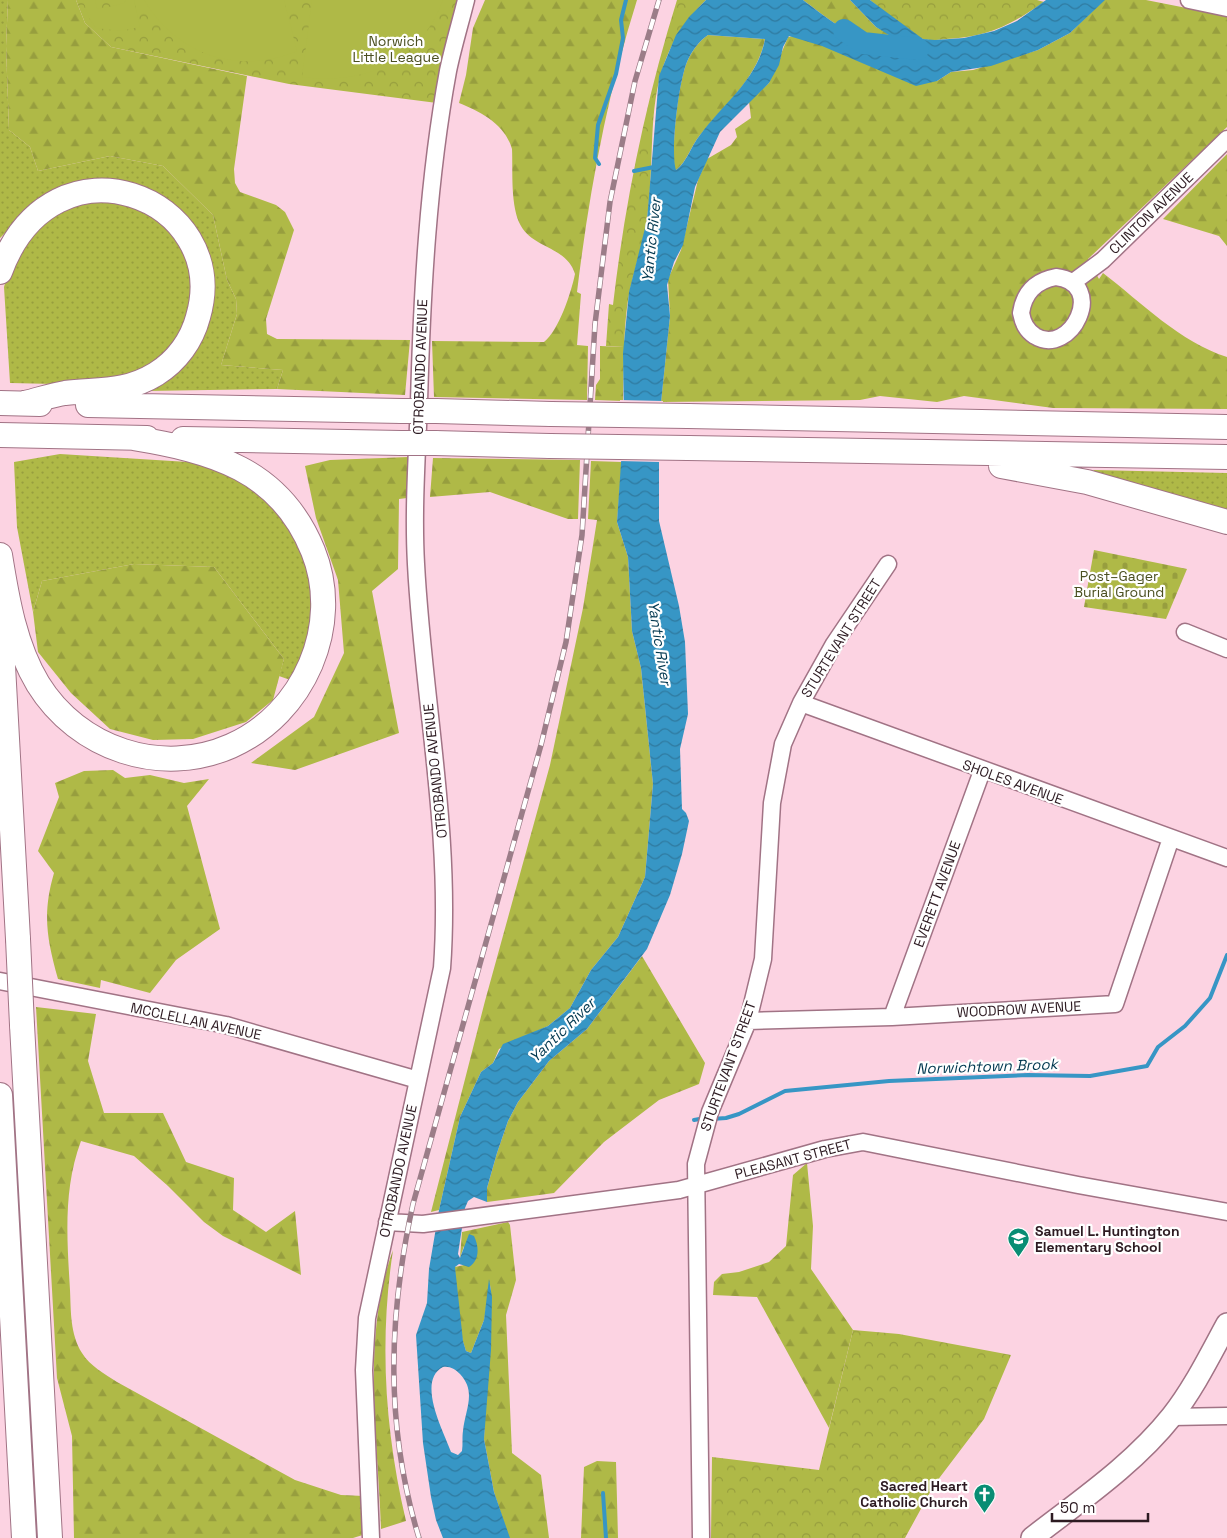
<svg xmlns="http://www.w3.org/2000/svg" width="1227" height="1538" font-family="'Space Grotesk',sans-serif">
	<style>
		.grass { fill: url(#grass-dots) }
		.forest { fill: url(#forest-firs) }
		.cemetery { fill: url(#cemetery-stones) }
		.park { fill: url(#park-crowns) }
		.pitch { fill: #afb947 }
		.water { fill: url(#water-waves); fill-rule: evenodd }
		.pier { fill: #fcd3e2 }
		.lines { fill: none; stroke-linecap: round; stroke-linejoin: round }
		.stream { stroke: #3796c5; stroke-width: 4 }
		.river { stroke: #3796c5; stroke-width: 22 }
		.minor-casing { stroke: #a17385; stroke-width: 19 }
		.major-casing { stroke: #a17385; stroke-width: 24 }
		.highway-casing { stroke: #a17385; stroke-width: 26 }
		.minor { stroke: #fff; stroke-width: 16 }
		.major { stroke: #fff; stroke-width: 21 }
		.highway { stroke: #fff; stroke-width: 24 }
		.rail-casing { stroke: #9b7d88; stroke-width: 5.5 }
		.rail { stroke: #fff; stroke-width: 4; stroke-dasharray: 11; stroke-linecap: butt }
		.highway-bridge-casing { stroke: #a17385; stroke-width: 26; stroke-linecap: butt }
		.highway-bridge { stroke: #fff; stroke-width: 24 }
		.labels { text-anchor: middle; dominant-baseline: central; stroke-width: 4.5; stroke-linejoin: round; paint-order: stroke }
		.park-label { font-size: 14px; fill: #4b4f21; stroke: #fff }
		.street-label { font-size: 14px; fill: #2d1b22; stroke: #fff }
		.poi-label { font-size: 14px; font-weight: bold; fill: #2d1b22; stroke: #fff; text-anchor: start }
		.water-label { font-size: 15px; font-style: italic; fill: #00374f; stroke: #fff }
	</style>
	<defs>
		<pattern id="grass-dots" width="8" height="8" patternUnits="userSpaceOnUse" patternTransform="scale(1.25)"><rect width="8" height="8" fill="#afb947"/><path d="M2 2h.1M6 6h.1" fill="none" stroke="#979e3e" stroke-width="1.8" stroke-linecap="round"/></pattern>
		<pattern id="forest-firs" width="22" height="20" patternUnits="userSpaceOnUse" patternTransform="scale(1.25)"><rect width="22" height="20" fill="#afb947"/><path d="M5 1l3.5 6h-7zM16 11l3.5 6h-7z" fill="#979e3e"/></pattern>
		<pattern id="cemetery-stones" width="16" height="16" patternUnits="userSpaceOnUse" patternTransform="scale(1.25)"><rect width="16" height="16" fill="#afb947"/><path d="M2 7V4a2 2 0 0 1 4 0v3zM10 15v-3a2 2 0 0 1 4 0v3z" fill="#979e3e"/></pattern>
		<pattern id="park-crowns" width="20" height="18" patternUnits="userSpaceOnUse" patternTransform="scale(1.25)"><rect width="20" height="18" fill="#afb947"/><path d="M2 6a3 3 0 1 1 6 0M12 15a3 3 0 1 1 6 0" fill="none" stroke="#979e3e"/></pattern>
		<pattern id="water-waves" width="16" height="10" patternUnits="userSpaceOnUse" patternTransform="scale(1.25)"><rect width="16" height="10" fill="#3796c5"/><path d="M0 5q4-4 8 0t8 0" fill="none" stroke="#2f7aa0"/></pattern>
	</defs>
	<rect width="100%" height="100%" fill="#fcd3e2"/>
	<path class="grass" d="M0,0H8L6,46L9,130L30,147L38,171L110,156L163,166L213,215L227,280L236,299L237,314L221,365L283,370L277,389L145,391L208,300L167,204L50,194L40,199L0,238Z
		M104,198L148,210L181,243L194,281L186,329L156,367L98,385L10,383L4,287L12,258L27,237L61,208Z
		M60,454L204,463L239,476L285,517L312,570L314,632L293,681L279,676L284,659L214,567L134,564L42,581L33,612L17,527L14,462Z
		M1094,470L1227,473V515L1090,474Z"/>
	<path class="forest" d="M8,0H76L85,23L111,47L247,76L234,169L235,183L240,192L276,205L285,212L294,230L266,319L267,334L277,339L410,340L405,395L277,389L283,370L221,365L237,314L236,299L227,280L213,215L163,166L110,156L38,171L30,147L9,130L6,46Z
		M485,0H637C607,95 589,193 577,292L581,294L577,345L588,346L587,400L434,397L432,341L544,342C559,330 571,293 575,274C567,247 533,248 521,226C510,207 513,171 512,149C505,124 481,112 459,103L466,75L473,28Z
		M803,0H850L876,27L894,36L897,40L893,45C863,48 826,17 803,0Z
		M1104,0H1146L1227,16V127L1088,259L1099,279L1103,273C1142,303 1180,342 1227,357V409L1053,408L964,396L937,402L880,396L860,400L661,402L670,316L668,279L681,250L698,180L707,159L731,145L737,137L735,129L751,118L749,101L769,83L788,37L799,35L937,81L951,72L973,70L1038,50L1070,33Z
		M708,35L765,39C757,79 724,105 700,135C691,146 687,162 675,171C671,147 678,84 687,62C691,52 699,41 708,35Z
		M1227,154V246L1219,236L1163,219Z
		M600,346L624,347L623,401L595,400L596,385L600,379Z
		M409,457L407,498L399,499L398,569L372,591L399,733L295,770L251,763L314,717L344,653L338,580L316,518L305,466L330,460Z
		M433,458L580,460L578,519H568L490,492L430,497Z
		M591,461L622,462L617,522L628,557L632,631L641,668L653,784L645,877L618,937L591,970L570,1008L548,1026L499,1049L493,1063L481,1072L460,1117L439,1210L431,1212L485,1001L550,765L583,608L597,520L588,519Z
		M134,564L214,567L284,659L273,700L246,722L193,739L153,740L110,729L71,693L38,652L33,612L42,581Z
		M113,770L125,778L150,775L184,783L209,779L187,806L220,929L176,960L150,993L101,980L100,988L58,979C47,939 42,914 54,873L38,851L59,797L55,783L84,771Z
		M642,956L705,1063L699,1084L659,1100L604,1142L554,1193L487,1202V1188L497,1153L508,1121L518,1102L549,1061L587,1029Z
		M36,1007L96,1014L88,1061L104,1113H163L186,1162L234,1178L233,1210L266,1232L295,1211L301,1275L223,1236L204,1222L168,1186L134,1156L81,1141C63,1189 67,1239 70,1290C71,1311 70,1334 82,1353C90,1366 105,1374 117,1382L295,1480L341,1495L364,1496L369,1533L353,1538H74L72,1436L57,1378Z
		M807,1163L813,1226L811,1269L853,1330L829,1428L757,1297L713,1295L714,1282L722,1274L739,1272L769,1262L786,1246L793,1175Z
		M508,1222L510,1225L516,1280L506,1315L512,1453L541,1475L549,1538H509L494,1492L484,1439L491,1291L490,1285L484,1320L471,1353L466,1351C457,1325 455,1294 455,1267L464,1265V1246L460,1258L462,1232Z
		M393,1250C379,1343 385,1431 406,1521L381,1529C378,1437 361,1339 393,1250Z
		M597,1461L616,1462L618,1538H581L584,1467Z"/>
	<path class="cemetery" d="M1094,550L1187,569L1166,619L1084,607Z"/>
	<path class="park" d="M76,0H458L437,103L289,84L111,47L85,23Z
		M677,0H706C637,68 659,134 647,220C643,243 635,267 630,290C626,308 625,328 624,347L606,346L609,304L613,305C625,201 646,100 677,0Z
		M870,0H1037L1044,2C1011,25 987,37 946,39C939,40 929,41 923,39C910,33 882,10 870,0Z
		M853,1330L899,1334L1011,1355L984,1419L934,1485L905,1538H711L712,1457L819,1470Z"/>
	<path class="pitch" d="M83,0H95L97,8L101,9L124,3L126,0H134L140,27L120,31L96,28L89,18Z
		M144,0H284L297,51C238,76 176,54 144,0Z
		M312,0H443C420,62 366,85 302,77Z"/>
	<path class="water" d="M706,0H803C826,17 863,48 893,45L897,40L876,27L850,0H870L923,39L935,40L964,38L994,31L1017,21L1046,0H1105L1070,33L1038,50L991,66L951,72L937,81L916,86L822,46L789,36L783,47L779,65L769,83L720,132L695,187L683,245L674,262L667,285L670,316L659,422V521L679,606L685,642L688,714L680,749L682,809L686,813L689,821L682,854L670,895L647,949L587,1029L549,1061L518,1102L508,1121L497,1153L487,1188V1202L474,1197L468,1201L465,1208L458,1254L460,1258L469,1234L474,1236C479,1246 480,1260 469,1267L459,1264L455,1267L463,1341L466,1351L471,1353L484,1320L489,1279L492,1297L491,1350L484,1439L494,1492L510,1538H443L436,1520L431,1497L423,1443L416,1335L427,1303L429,1269L439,1210L460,1117L481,1072L493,1063L503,1044L548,1026L570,1008L591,970L618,937L645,877L653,784L641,668L632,631L628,557L617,522L624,419L623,353L629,292L647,220L659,76L676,35L689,17ZM708,35L765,39C758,79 723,104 700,135C691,146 687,162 676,170C670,151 679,81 687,62C691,52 699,41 708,35ZM443,1367C450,1366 455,1369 460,1374C477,1392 465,1410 463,1431C462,1437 463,1444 462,1451L458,1455L451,1452C444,1432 416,1381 443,1367Z"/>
	<path class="pier" d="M620,400L663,401L660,462L619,461Z"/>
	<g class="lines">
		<path class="stream" d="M599,164L595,158L598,125L616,74L623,38L621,20L626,0
			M634,171L654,167
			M712,1119L726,1118L739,1114L785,1091L889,1081L1028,1075L1090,1076L1147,1066L1158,1047L1185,1026L1210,998L1227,955
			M694,1120L705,1118
			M603,1493L606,1538"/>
		<path class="river" d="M844,30L863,43L918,49"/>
		<defs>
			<path id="minor" d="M1189,0L1227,8
				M1056,277C1108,283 1071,358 1035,336C1026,330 1023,323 1021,313C1024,293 1035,281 1056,277Z
				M1072,283L1103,260L1227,139
				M1185,632L1227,649
				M801,703L1227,858
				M0,981L226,1025L418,1080
				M892,1017L982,771
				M748,1021L892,1017L1115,1004L1171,838
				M387,1222L423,1224L679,1190L825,1149L863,1142L1078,1185L1227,1212
				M1171,1417L1227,1416
				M371,1538L364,1370L367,1318L442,968C452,833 423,699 416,564C413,510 417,456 419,402C422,292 428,180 448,71C453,47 460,24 466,0
				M701,1538L696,1164L710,1112L748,1021L763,959L772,803L783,744L801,703L834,644L888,564"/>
			<path id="major" d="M1032,1538C1081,1500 1134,1464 1172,1416C1194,1388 1210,1355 1227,1324"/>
			<path id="highway" d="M0,272C53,126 233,198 198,317C192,340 177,361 156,374C125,393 99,389 65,393C52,395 38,400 25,403
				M0,403L40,404
				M88,405L402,411
				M436,411L551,414
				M688,416L1227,427
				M0,435L147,438
				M183,439L401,443
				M435,443L550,446
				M688,448L1227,457
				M1001,466L1087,482L1227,522
				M0,555C7,599 15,646 38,684C78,749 161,777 231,746C304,714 343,625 313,551C280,469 212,451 133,438
				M0,611L18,939
				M22,1025L50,1538
				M0,1095L24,1538"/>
		</defs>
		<use href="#minor" class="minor-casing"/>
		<use href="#major" class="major-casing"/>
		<use href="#highway" class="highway-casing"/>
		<use href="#minor" class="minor"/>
		<use href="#major" class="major"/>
		<use href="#highway" class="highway"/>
		<defs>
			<path id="rail" d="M419,1538C385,1426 388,1318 413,1204L541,745L566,642L582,535L595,324L610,202L635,81L659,0"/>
		</defs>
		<use href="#rail" class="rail-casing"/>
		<use href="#rail" class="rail"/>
		<defs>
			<path id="highway-bridge" d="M402,411H436
				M551,414L688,416
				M401,443H435
				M550,446L688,448
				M18,939L22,1025"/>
		</defs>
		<use href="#highway-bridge" class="highway-bridge-casing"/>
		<use href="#highway-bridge" class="highway-bridge"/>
	</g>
	<defs>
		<symbol id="school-pin" viewBox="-11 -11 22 30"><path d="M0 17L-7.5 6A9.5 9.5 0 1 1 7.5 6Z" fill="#098d74" stroke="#fff"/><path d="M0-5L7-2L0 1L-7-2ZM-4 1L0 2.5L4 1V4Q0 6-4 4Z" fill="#fff"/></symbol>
		<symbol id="church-pin" viewBox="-11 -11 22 30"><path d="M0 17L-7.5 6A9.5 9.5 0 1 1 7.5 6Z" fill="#098d74" stroke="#fff"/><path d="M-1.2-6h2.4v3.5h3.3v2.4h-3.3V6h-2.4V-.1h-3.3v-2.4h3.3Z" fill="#fff"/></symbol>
	</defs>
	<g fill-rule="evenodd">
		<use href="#school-pin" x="1006" y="1226" width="25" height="34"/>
		<use href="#church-pin" x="972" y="1482" width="25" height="34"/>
	</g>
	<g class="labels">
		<g class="park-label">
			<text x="396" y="41">Norwich<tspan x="396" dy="16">Little League</tspan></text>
			<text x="1119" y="576">Post–Gager<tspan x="1119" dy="16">Burial Ground</tspan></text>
		</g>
		<g class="street-label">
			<text transform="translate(1151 213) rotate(-44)">CLINTON AVENUE</text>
			<text transform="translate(420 367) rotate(-88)">OTROBANDO AVENUE</text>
			<text transform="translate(841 638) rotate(-58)">STURTEVANT STREET</text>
			<text transform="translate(435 771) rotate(-96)">OTROBANDO AVENUE</text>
			<text transform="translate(1013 782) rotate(20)">SHOLES AVENUE</text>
			<text transform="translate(937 894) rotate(-70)">EVERETT AVENUE</text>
			<text transform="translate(1019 1009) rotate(-3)">WOODROW AVENUE</text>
			<text transform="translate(196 1021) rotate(12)">MCCLELLAN AVENUE</text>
			<text transform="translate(728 1066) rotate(-70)">STURTEVANT STREET</text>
			<text transform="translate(793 1159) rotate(-15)">PLEASANT STREET</text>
			<text transform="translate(398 1171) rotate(-78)">OTROBANDO AVENUE</text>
		</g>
		<g class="poi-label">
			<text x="1035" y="1231">Samuel L. Huntington<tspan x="1035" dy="16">Elementary School</tspan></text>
			<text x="968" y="1486" text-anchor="end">Sacred Heart<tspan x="968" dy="16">Catholic Church</tspan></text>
		</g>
		<g class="water-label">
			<text transform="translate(651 240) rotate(-84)">Yantic River</text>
			<text transform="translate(660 643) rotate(81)">Yantic River</text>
			<text transform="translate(562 1030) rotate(-44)">Yantic River</text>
			<text transform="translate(987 1066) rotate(-2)">Norwichtown Brook</text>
		</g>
	</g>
	<path d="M1052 1513v8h96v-8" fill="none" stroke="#2d1b22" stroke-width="2.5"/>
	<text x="1060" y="1513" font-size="15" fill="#2d1b22" stroke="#ffffff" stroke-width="4" paint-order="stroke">50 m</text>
</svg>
